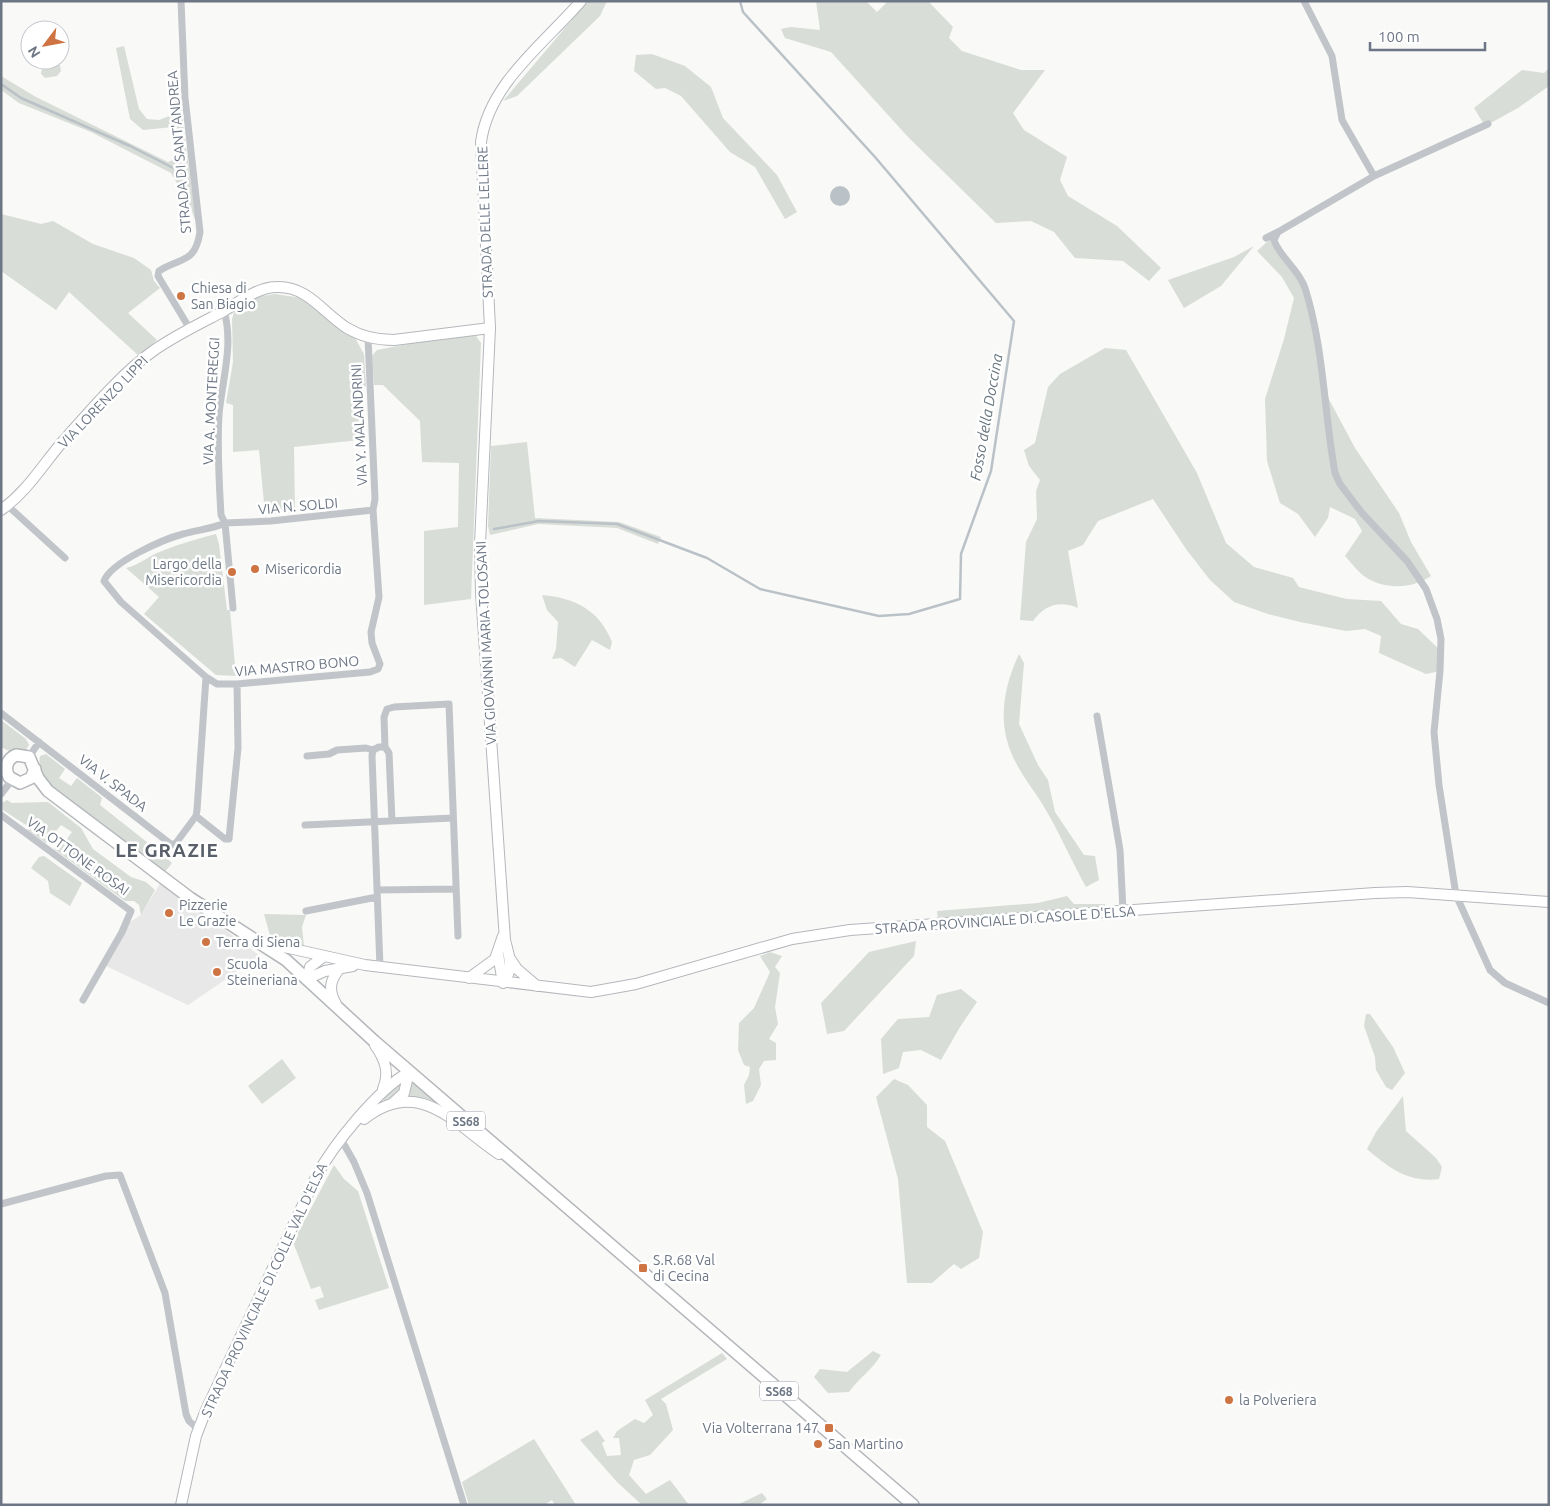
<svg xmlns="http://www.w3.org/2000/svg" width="1550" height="1506" font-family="Ubuntu,sans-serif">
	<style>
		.built { fill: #e7e8e7 }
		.green { fill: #d8ddd7 }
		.water { fill: #bac2c7 }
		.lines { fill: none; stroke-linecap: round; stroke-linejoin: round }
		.stream { stroke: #bac2c7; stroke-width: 2.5 }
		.secondary-casing { stroke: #b4b7bc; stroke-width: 12 }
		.primary-casing { stroke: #b3b6ba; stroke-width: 14 }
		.street { stroke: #c1c4c8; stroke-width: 7 }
		.secondary { stroke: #fff; stroke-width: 10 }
		.primary { stroke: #fff; stroke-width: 11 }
		.poi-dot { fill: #ce7442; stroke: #fff; stroke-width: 2 }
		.labels { text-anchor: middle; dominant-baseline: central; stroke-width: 5; stroke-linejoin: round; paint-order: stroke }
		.shield { fill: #fff; stroke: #989fa9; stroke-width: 1 }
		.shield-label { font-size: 12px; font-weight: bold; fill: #6c7684 }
		.street-label { font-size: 14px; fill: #6c7684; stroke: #fff }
		.poi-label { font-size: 14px; fill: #6c7684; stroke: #fff; text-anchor: start }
		.water-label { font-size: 15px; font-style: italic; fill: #67767f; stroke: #fff }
		.district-label { font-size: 19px; font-weight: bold; letter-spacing: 1px; fill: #59606a; stroke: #fff }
	</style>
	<rect width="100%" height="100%" fill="#f9f9f7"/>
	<path class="built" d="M161,882L260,956L188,1005L106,966L130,922L141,915Z"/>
	<path class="green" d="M588,1H607L600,16L517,96L503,101Z
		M816,1H866L877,12L888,1H928L953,27L949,38L962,51L1021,70H1045L1013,113L1024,130L1067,157L1060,180L1068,196L1117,226L1161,268L1149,281L1123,261L1075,258L1054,232L1031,221L996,223L908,137L831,52L785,38L781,29L791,27L820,30Z
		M124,46L139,109L147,119L159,120L172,115L178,84L196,222L189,204L171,173L91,132L19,103L1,90V76L36,97L168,162L175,159L173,127L143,130L130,119L116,48Z
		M652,54L685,66L711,87L723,118L777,175L797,212L785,219L755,167L730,152L681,96L665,88L656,89L634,71L636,55Z
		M54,61L60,65L61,71L57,76L45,78L41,74C42,65 46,63 54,61Z
		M1549,68V86L1518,108L1485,126L1474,108L1522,70L1544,73Z
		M1,214L41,224L53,221L93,244L134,258L151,270L154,281L160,288L128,313L157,340L139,356L69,292L56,310L1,271Z
		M1278,232L1274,240L1304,285L1324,390L1355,448L1399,513L1411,542L1431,576C1413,589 1383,590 1364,576C1357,571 1351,562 1345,556L1362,531L1355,519L1330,507L1328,518L1315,537L1298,514L1280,503L1267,461L1265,399L1284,339L1294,298L1282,277L1257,251Z
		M1254,246L1221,286L1184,308L1168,280L1234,257Z
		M275,294L302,298L329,320L355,338L364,354L366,386L358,388L359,440L294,447L295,512L265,514L259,450L233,452V405L226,403L233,362L232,319L235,309L257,297Z
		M459,334L476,336L481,343L471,599L424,605V531L458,527L459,463L422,462L420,421L383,385H374L372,356L377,350Z
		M1105,348L1126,350L1197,473L1226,543L1254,567L1293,578L1299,587L1347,599L1381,601L1401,624L1418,629L1441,651L1440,671L1426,674L1379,653L1381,636L1365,629L1346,631L1300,622L1268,614L1234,602L1210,580L1186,549L1153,499L1098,521L1083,545L1068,551L1078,608C1060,600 1044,605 1033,621L1020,620L1026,542L1037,519L1036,491L1040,480L1029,466L1024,450L1035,443L1048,387L1060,374Z
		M527,442L535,518L619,522L661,537L658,544L617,528L538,524L490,535L488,526L491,446Z
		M216,534L219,544L227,610H230L236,676L216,675L144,614L159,597L126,568C140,565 148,556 162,551C179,544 197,539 216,534Z
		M542,595C574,598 599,609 612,642L610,650L592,640L575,667L561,658L552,659L556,649L558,622L547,610Z
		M1019,654L1024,663L1019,724L1038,765L1048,780L1055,812L1084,855L1095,856L1099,880L1086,887C1072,862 1061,836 1047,812C1039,797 1028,784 1020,770C996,731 1001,693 1019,654Z
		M1,720L26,739L29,745L26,750L9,751L1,747Z
		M46,754L65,769L59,778L71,786L77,778L100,796L102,798L100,805L167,858L172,863L165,872L46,782L47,780C42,773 38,764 40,756Z
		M7,800L12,803L48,802L81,828L93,849L131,877L146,882L155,890L141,915L139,905L134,901H125L54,849V847L59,850L72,832L61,825L46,843L27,830L29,827L3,810L2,803Z
		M44,856L82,883L70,906L50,893L48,881L31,868L39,857Z
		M1067,896L1074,904H1105V909L938,920L937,911L1038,903Z
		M264,914L306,915L302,927L304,946L271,939Z
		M916,941L914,956L844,1031L827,1034L821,1003L869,952Z
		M770,952L782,956L775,967L780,973L775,1007L778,1024L769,1039L776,1043V1060L764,1061L759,1069L761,1085L753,1101L746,1104L744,1085L749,1075L750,1067L744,1065L738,1050L739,1023L754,1008L770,972L760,956Z
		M961,989L977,1002L960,1027L941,1060L921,1050L903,1052L899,1068L883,1074L881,1039L898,1019L929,1017L937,995Z
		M1366,1014H1370L1393,1047L1405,1073L1392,1090L1386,1087L1376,1070L1375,1057L1364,1026Z
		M282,1059L296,1078L262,1104L248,1086Z
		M401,1079L404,1085L393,1099L384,1101L383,1098Z
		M894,1079L908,1085L927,1105V1127L945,1141L983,1232L979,1258L961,1269L954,1264L932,1283H907L898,1179L876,1097Z
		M410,1080L440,1105L404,1098Z
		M1403,1096L1406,1131L1436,1158L1442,1167L1439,1179C1409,1183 1389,1168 1367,1149L1376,1132Z
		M334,1165L344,1179L358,1191L389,1288L319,1310L315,1300L324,1297L320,1286L311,1289L293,1242Z
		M873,1351L881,1355C872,1370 859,1378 849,1392L828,1393L814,1377L820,1369L847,1372Z
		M722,1353L727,1359L661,1399L666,1404L673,1430L650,1455L634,1460L629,1475L646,1494L670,1480L689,1505H642L617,1482L580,1440L597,1430L605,1441L602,1443L607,1456L621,1455L619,1438H613L617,1431L635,1419L644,1423L653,1415L645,1400Z
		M534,1439L576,1505H555L552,1500L544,1505H469L462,1482Z
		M762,1493L767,1499L759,1505H737Z"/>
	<path class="water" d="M830 196a10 10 0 1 1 20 0a10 10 0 1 1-20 0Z"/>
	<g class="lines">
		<path class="stream" d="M1,84L21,98L130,146L185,174
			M494,529L539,521L617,524L707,558L760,589L879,616L909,614L960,599L961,554L991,471L1014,321L875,157L743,12L740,1"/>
		<defs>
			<path id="secondary" d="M1,510C28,491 43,464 64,440C89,412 122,373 153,351C174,336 199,324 222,312C238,303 257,287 277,287C308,286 323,313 347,328C362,337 377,340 394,340L490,328
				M262,942L365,965L591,992L636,984L792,939L850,930L1375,893L1407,892L1549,902
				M498,954L503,983
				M511,960L517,969L537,986
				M469,978L495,959L503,936
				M307,979L325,971L353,966
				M307,979L310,967L323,957
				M503,983C515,968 509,957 505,940L481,593L480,544L490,328L481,142C489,83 545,43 581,1
				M336,1004C328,990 330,980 340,968
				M375,1045C385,1059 390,1073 383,1089
				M393,1103L404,1093L409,1072
				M364,1119C420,1075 455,1125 499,1154
				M181,1505L196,1436L206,1410L316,1177C333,1145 377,1090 409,1072"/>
			<path id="primary" d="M35,769L31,778L20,783L9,777C4,768 7,759 16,755L29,757L38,778L48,791L190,898L286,960L374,1041L913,1505"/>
		</defs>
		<use href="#secondary" class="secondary-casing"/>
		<use href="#primary" class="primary-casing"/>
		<path class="street" d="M181,1L185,98L200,232C195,264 181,257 159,271L158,276L190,329
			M1304,1L1332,56L1342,120L1374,176
			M1488,124L1374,176L1278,232L1274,240C1280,258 1299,269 1305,288C1324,348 1324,412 1335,473L1340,484L1362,513L1407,561L1426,589L1437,619L1441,639L1440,671L1434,732L1439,785L1456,895L1490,970L1505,983L1549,1003
			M1266,238L1278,232
			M224,311C234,345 222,380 219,415C217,448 219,482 221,515L225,523L233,608
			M368,337L375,499L373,510
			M8,506L65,558
			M225,523L271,521L373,510
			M206,677L217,684H237L370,672L378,669L380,664L372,643L371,632L379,597L373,510
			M1,713L172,845L176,843L196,816L197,810L206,677L121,602L104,581C111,562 164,539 183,534C197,530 212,529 225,523
			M1097,716L1120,850L1123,911
			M385,747L384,717L387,709L394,707L449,704L458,936
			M307,756L329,754L337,750L366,748L373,750
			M29,757L39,742
			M1,794L12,780
			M1,815L131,911L122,932L83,1000
			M196,816L225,839H229L238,748L237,684
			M305,825L453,818
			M377,890L456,889
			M306,911L377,897
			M380,967L372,756L373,750L379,747H385L389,753L392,821
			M341,1139L354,1162L367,1193L464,1505
			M1,1204L106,1176L120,1175L165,1293L186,1414L189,1421L198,1429"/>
		<use href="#secondary" class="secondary"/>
		<use href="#primary" class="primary"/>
	</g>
	<g class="poi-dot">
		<circle cx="181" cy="296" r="5"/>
		<circle cx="255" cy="569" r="5"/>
		<circle cx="232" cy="572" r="5"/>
		<circle cx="169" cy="913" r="5"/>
		<circle cx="206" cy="942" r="5"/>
		<circle cx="217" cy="972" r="5"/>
		<rect x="638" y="1263" width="10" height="10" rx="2.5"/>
		<circle cx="1229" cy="1400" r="5"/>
		<rect x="824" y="1423" width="10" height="10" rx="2.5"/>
		<circle cx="818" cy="1444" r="5"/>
	</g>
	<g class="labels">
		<g class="shield">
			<rect x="447" y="1111.5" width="38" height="19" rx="4"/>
			<rect x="760" y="1381.5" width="38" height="19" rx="4"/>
		</g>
		<g class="shield-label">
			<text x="466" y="1121">SS68</text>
			<text x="779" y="1391">SS68</text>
		</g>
		<g class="street-label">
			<text transform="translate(179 152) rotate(-95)">STRADA DI SANT'ANDREA</text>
			<text transform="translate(485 222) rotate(-92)">STRADA DELLE LELLERE</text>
			<text transform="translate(211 401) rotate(-87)">VIA A. MONTEREGGI</text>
			<text transform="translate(103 402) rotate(-46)">VIA LORENZO LIPPI</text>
			<text transform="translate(359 425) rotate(-93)">VIA Y. MALANDRINI</text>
			<text transform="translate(298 506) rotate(-5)">VIA N. SOLDI</text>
			<text transform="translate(486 643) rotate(-93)">VIA GIOVANNI MARIA TOLOSANI</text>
			<text transform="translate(297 666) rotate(-5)">VIA MASTRO BONO</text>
			<text transform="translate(113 783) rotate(38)">VIA V. SPADA</text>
			<text transform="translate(78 856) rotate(36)">VIA OTTONE ROSAI</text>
			<text transform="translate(1005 920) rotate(-4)">STRADA PROVINCIALE DI CASOLE D'ELSA</text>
			<text transform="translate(264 1290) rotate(-65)">STRADA PROVINCIALE DI COLLE VAL D'ELSA</text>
		</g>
		<g class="poi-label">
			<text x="191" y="288">Chiesa di<tspan x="191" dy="16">San Biagio</tspan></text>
			<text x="222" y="564" text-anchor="end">Largo della<tspan x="222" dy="16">Misericordia</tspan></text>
			<text x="265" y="569">Misericordia</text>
			<text x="179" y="905">Pizzerie<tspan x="179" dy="16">Le Grazie</tspan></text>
			<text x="216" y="942">Terra di Siena</text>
			<text x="227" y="964">Scuola<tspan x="227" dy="16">Steineriana</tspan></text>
			<text x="653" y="1260">S.R.68 Val<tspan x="653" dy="16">di Cecina</tspan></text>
			<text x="1239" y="1400">la Polveriera</text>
			<text x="819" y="1428" text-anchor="end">Via Volterrana 147</text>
			<text x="828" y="1444">San Martino</text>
		</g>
		<g class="water-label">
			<text transform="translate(986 417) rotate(-80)">Fosso della Doccina</text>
		</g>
		<g class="district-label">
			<text x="167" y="850">LE GRAZIE</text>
		</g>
	</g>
	<rect width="1550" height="1506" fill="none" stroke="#6c7684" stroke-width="5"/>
	<g transform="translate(45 45) rotate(238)"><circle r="24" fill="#ffffff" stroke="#c4c8ce"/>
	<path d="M0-4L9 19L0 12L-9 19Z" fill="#ce7442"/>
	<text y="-8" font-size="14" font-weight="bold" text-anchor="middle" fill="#6c7684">N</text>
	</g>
	<path d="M1370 42v8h115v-8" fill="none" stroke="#6c7684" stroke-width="2.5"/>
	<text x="1378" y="42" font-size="15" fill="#6c7684" stroke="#ffffff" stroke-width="4" paint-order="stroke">100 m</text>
</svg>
